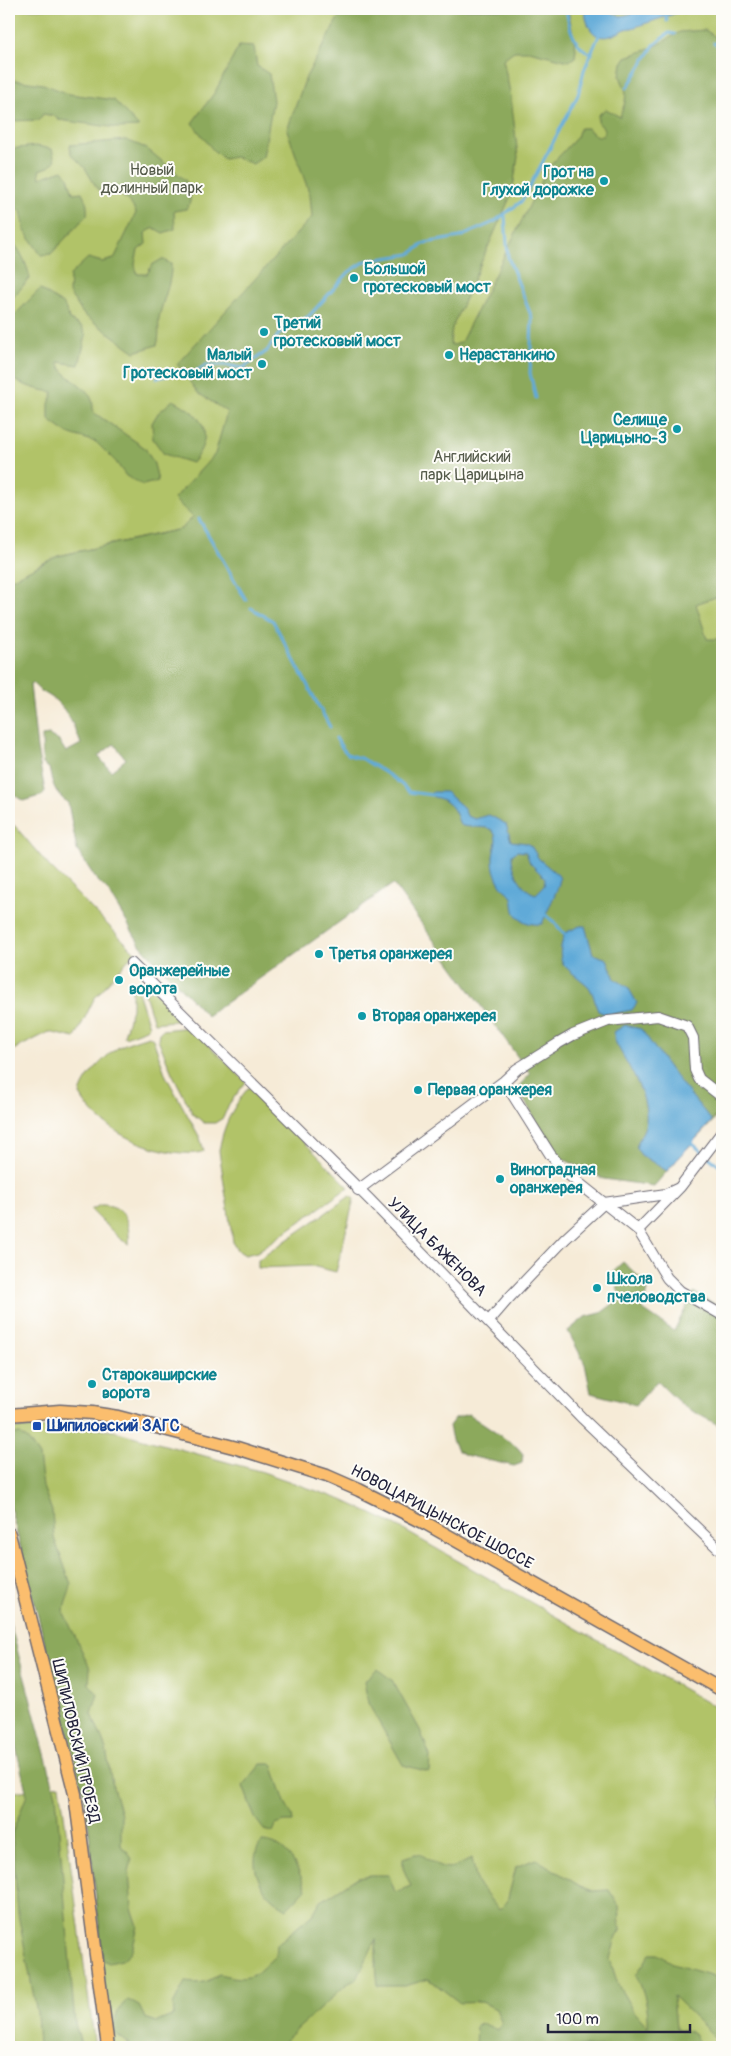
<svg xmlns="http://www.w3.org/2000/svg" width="731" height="2056" font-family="Pangolin,sans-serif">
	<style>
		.green { fill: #b1c367; stroke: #6a7251 }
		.forest { fill: #8ca95c; stroke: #57664c; fill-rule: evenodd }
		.water { fill: #60aad8; stroke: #41668a; fill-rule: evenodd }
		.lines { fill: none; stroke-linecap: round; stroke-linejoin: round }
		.stream { stroke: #60aad8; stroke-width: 3 }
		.minor-casing { stroke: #6c6872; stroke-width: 12 }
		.major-casing { stroke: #6c6872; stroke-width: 15 }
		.minor { stroke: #fff; stroke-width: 10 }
		.major { stroke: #fbbe6e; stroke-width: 12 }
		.culture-dot { fill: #0f9aa8; stroke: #fdfcf7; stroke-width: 2 }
		.transit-dot { fill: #1a4fb4; stroke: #fdfcf7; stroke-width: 2 }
		.labels { text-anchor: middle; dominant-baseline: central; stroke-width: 4; stroke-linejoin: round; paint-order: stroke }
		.park-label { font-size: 16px; fill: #545a4a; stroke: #fdfcf7 }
		.culture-label { font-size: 16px; font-weight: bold; fill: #0d838f; stroke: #fdfcf7; text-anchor: start }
		.street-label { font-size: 16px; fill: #22223b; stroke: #fdfcf7 }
		.transit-label { font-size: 16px; font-weight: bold; fill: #164399; stroke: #fdfcf7; text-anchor: start }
	</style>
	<rect width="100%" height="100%" fill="#fdfcf7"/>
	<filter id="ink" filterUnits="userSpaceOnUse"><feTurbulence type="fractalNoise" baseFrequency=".02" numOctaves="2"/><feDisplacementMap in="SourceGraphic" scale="10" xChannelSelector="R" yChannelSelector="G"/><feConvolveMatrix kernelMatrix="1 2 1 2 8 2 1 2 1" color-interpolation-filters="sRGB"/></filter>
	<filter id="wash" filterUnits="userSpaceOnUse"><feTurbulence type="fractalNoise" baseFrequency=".0096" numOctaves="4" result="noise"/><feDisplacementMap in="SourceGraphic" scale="20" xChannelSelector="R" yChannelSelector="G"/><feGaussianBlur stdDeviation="1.12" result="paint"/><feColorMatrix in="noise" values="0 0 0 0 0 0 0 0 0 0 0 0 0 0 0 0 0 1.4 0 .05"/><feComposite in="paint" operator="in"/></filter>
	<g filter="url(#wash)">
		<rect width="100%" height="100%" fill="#f6ebd7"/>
		<path class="green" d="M9,9H722V1112L691,1144L193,517L181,529L58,556L9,580Z
			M14,825L49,866L135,952L94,999L75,1038L49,1032L9,1052V1005L10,1004L9,998V831Z
			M136,985L149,1026L146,1029L125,1037L124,1035L132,1009V986Z
			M152,989L184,1020L154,1023L145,994Z
			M190,1027L246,1082L229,1104L223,1118L215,1123H204L193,1114L172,1073L158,1039L159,1033L162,1030Z
			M149,1036L153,1039L166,1076L200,1138L204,1151C196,1155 182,1153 173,1152C137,1146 99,1128 80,1095C82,1079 106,1055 119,1047C128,1042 139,1039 149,1036Z
			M249,1087L349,1187L257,1252L245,1255L237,1250L233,1242L219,1151C223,1126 233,1106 249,1087Z
			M350,1196L354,1199L336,1272L312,1266L258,1268V1260Z
			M100,1205C125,1204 130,1222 129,1244L120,1239L91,1210Z
			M73,1426L114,1431L263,1472L342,1500L393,1524L722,1711V2047H111L86,1804L9,1502V1429Z
			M60,1785L95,2047H9V1793Z"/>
		<path class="forest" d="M343,9H568L576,49L575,57L569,61L529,51H514L503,59L511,97L518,157L512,193L452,328L450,344L455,345L461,342L548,168L577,137L580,128H587L596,136H603L604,129L598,122V115L606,109L620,117L625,102L626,92L620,76L622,63L626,57L652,48L680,32L705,30L722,41V595L696,604L707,639H722V1109L654,1186L604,1179L557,1156L517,1088L530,1074L393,884L207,1016L141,946L108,891L96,879L77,850L68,803C55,794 52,783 49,768L43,764C41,755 43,746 42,736L49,735L59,741L66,752L81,744C75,728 68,711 55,700C47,693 39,692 33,683L30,685L37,749L45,791L43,795L23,801L9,791V580L58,556L181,529L193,517L174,499L215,454L227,412L198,393L177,364L312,217L310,195L287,130L306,77ZM114,744L126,759L111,771L98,756Z
			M239,46L254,47L257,66L269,74L273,101L263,157L253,164L235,157L224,159L213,150L192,123L215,92Z
			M14,80L43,84L69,94L114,100L139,127L118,128L59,120L54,116L43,114L39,120L9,121V81Z
			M126,140L146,148L185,180L191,190L190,202L186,209L174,211L175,229L163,233L154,228L145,233L146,244L138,250L135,264L137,274H147L152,265L162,259L171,264C172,282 163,299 159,318C158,327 160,336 157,345L135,352L84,315L69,293L70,275L88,258L102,262L114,259L136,213C130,198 114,189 98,190L85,168L71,154L70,145Z
			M36,146L52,149L55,161L49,167L39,170L40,178L63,170L68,177L73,193L82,192C86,200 88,206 87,215L51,254L41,255L25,231L21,210L15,211L9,203V149Z
			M9,238C21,250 26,262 30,278L9,302Z
			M40,289L64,305L70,320L82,327L86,336L79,365L58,362C64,380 86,383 92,400C93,403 93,409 93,412L145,448L154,464L158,481L143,485L126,476L116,462L96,442L67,433L49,420V404L53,392C37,390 25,386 11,378L9,380V321Z
			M173,400C203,415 216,434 192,463L164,454L153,439L152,423L158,413Z
			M623,1262L648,1285L643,1310L674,1331L694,1292L722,1308V1427L683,1406L657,1381L636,1405L591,1393L585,1364L568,1331L585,1317L601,1313L621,1298L612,1272Z
			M468,1414L517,1447L523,1454L522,1463L514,1466L465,1455L457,1450L452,1440L449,1426L455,1418Z
			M9,1433L20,1434L28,1440L39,1456L43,1487L52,1511L54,1538L71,1584C70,1595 64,1602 64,1613L90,1668L89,1684L98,1694L92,1714L106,1749L112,1784L121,1814V1846L127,1851L132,1859L129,1873L132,1908L138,1926L132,1951L122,1960L109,1963L103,1960L86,1804L9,1502Z
			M9,1619L56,1795L75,2024L82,2047H39L37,2013L18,1914L12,1833L27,1795L9,1717Z
			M377,1669L392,1680L420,1730L430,1756L429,1772L403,1765L368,1703L364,1681Z
			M261,1764H272L286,1805L292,1815L293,1822H284L276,1825L273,1832L264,1830L255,1818L243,1786Z
			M262,1842C289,1843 297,1867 306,1889L287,1909C282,1906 275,1902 270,1897C257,1884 248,1857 262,1842Z
			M415,1854C421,1854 424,1856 429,1860C447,1872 454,1869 472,1858L477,1883L499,1910L507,1902L516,1867L536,1859L580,1886L593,1891L609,1890L619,1906L620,1931L616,1937L610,1959L618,1985L632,2009L648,2027C649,2007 644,1992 636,1975L650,1954H658L676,1965L714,1976L722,1985V2039L719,2041L673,1996L676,2028L694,2033L701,2047H475L476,2025L484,2024L498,2030L502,2024L496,2009L482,2002L460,2003L429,1979L405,1986H378L376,1965V1939L357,1979L347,1984L278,2047H133L111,2030L119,2008L128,2000L139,2006L145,2018L157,2022L174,2015L173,2005L185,1982C199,1984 208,1983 219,1974C251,1982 252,1978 275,1956L276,1945L313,1914L320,1902L358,1877L370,1875H389L395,1892L411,1886L403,1868V1858Z"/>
		<path class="water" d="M584,9H605L614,14L621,16L630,14L640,9H689L632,28C623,28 619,34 610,36C591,41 587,23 584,9Z
			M433,792H446L464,808L467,816L475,819L489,815L506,824L511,841L526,843L531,846L539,859L558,875L560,879L558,887L542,924C533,925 520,923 515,913C512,907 514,899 510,894C508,892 505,891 504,889C498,883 493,870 493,861C492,850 500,841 493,831C488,825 470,829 460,825C456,813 453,804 441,799C436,797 433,798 430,794ZM517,851L526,852L530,863L545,878L544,886L536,894C522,891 511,868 512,855Z
			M580,926H585L593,954L607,959L615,979L628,987L637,1003L632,1010L607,1015L598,1011C595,1003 593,990 587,985C566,966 553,966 565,933Z
			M625,1025L641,1029L672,1072L712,1121L667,1171L641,1155L636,1148C638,1139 645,1130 646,1122C649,1094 627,1065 615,1041L614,1032Z"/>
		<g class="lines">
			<path class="stream" d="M566,9C569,26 573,47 592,54
				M666,16L667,21
				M714,43L722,48
				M627,88L654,45L669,33L675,34
				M505,216L508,257L532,318L530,373L536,398
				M157,378L172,374L195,372L206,365H225L243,368L267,351L279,334L309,316L349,272L366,261L410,254L425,243L460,237L494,222L522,201L578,95L584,70L600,33
				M199,519L246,600
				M251,608L273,621L330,727
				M336,738C339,743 343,751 348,754C352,757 359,757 363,759C379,770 396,777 409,792L432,795
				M543,913L554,922L567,937
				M689,1141L722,1168"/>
		</g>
	</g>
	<g filter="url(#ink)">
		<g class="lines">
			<defs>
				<path id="minor" d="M131,963L369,1199L583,1419L722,1552
					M504,1081L550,1154L565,1172L638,1230L667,1278L680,1291L722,1315
					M358,1190L504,1081L517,1069L559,1043L573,1035L608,1021L658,1016L687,1026L693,1038L695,1070L699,1079L722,1097
					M638,1230L680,1187L722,1132
					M489,1321L508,1299L565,1239L604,1203L666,1194L679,1188"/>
				<path id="major" d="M9,1415L60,1411L92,1413L118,1417L237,1448L327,1476L359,1490L427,1524L722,1690
					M9,1534L75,1794L108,2047"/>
			</defs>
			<use href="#minor" class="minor-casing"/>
			<use href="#major" class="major-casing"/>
			<use href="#minor" class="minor"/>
			<use href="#major" class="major"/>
		</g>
	</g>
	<g class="culture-dot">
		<circle cx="604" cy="181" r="5"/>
		<circle cx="354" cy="278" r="5"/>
		<circle cx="264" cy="332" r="5"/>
		<circle cx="449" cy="355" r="5"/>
		<circle cx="262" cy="364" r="5"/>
		<circle cx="677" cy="429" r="5"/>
		<circle cx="319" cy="954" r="5"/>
		<circle cx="119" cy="980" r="5"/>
		<circle cx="362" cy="1016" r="5"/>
		<circle cx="418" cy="1090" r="5"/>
		<circle cx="500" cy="1179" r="5"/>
		<circle cx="597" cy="1288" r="5"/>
		<circle cx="92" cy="1384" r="5"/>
	</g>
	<rect class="transit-dot" x="32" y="1421" width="10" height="10" rx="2.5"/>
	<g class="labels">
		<g class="park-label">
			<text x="152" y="170">Новый<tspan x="152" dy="18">долинный парк</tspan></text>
			<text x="472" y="457">Английский<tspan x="472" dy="18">парк Царицына</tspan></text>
		</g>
		<g class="culture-label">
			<text x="594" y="172" text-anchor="end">Грот на<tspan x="594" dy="18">Глухой дорожке</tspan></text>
			<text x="364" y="269">Большой<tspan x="364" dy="18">гротесковый мост</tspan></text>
			<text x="274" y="323">Третий<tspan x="274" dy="18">гротесковый мост</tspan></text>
			<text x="252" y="355" text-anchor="end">Малый<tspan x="252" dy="18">Гротесковый мост</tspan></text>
			<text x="459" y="355">Нерастанкино</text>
			<text x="667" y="420" text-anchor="end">Селище<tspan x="667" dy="18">Царицыно-3</tspan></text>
			<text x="329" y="954">Третья оранжерея</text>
			<text x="129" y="971">Оранжерейные<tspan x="129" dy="18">ворота</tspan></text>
			<text x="372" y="1016">Вторая оранжерея</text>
			<text x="428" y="1090">Первая оранжерея</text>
			<text x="510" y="1170">Виноградная<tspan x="510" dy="18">оранжерея</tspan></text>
			<text x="607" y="1279">Школа<tspan x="607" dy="18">пчеловодства</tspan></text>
			<text x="102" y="1375">Старокаширские<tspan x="102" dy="18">ворота</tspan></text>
		</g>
		<g class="street-label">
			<text transform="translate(437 1247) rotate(45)">УЛИЦА БАЖЕНОВА</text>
			<text transform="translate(442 1517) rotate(28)">НОВОЦАРИЦЫНСКОЕ ШОССЕ</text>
			<text transform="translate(76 1741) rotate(77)">ШИПИЛОВСКИЙ ПРОЕЗД</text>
		</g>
		<g class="transit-label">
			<text x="47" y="1426">Шипиловский ЗАГС</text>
		</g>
	</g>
	<rect width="731" height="2056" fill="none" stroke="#fdfcf7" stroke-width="30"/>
	<path d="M548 2024v8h142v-8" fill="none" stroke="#22223b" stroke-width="2.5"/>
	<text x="556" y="2024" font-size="15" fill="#22223b" stroke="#fdfcf7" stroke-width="4" paint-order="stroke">100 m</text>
</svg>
